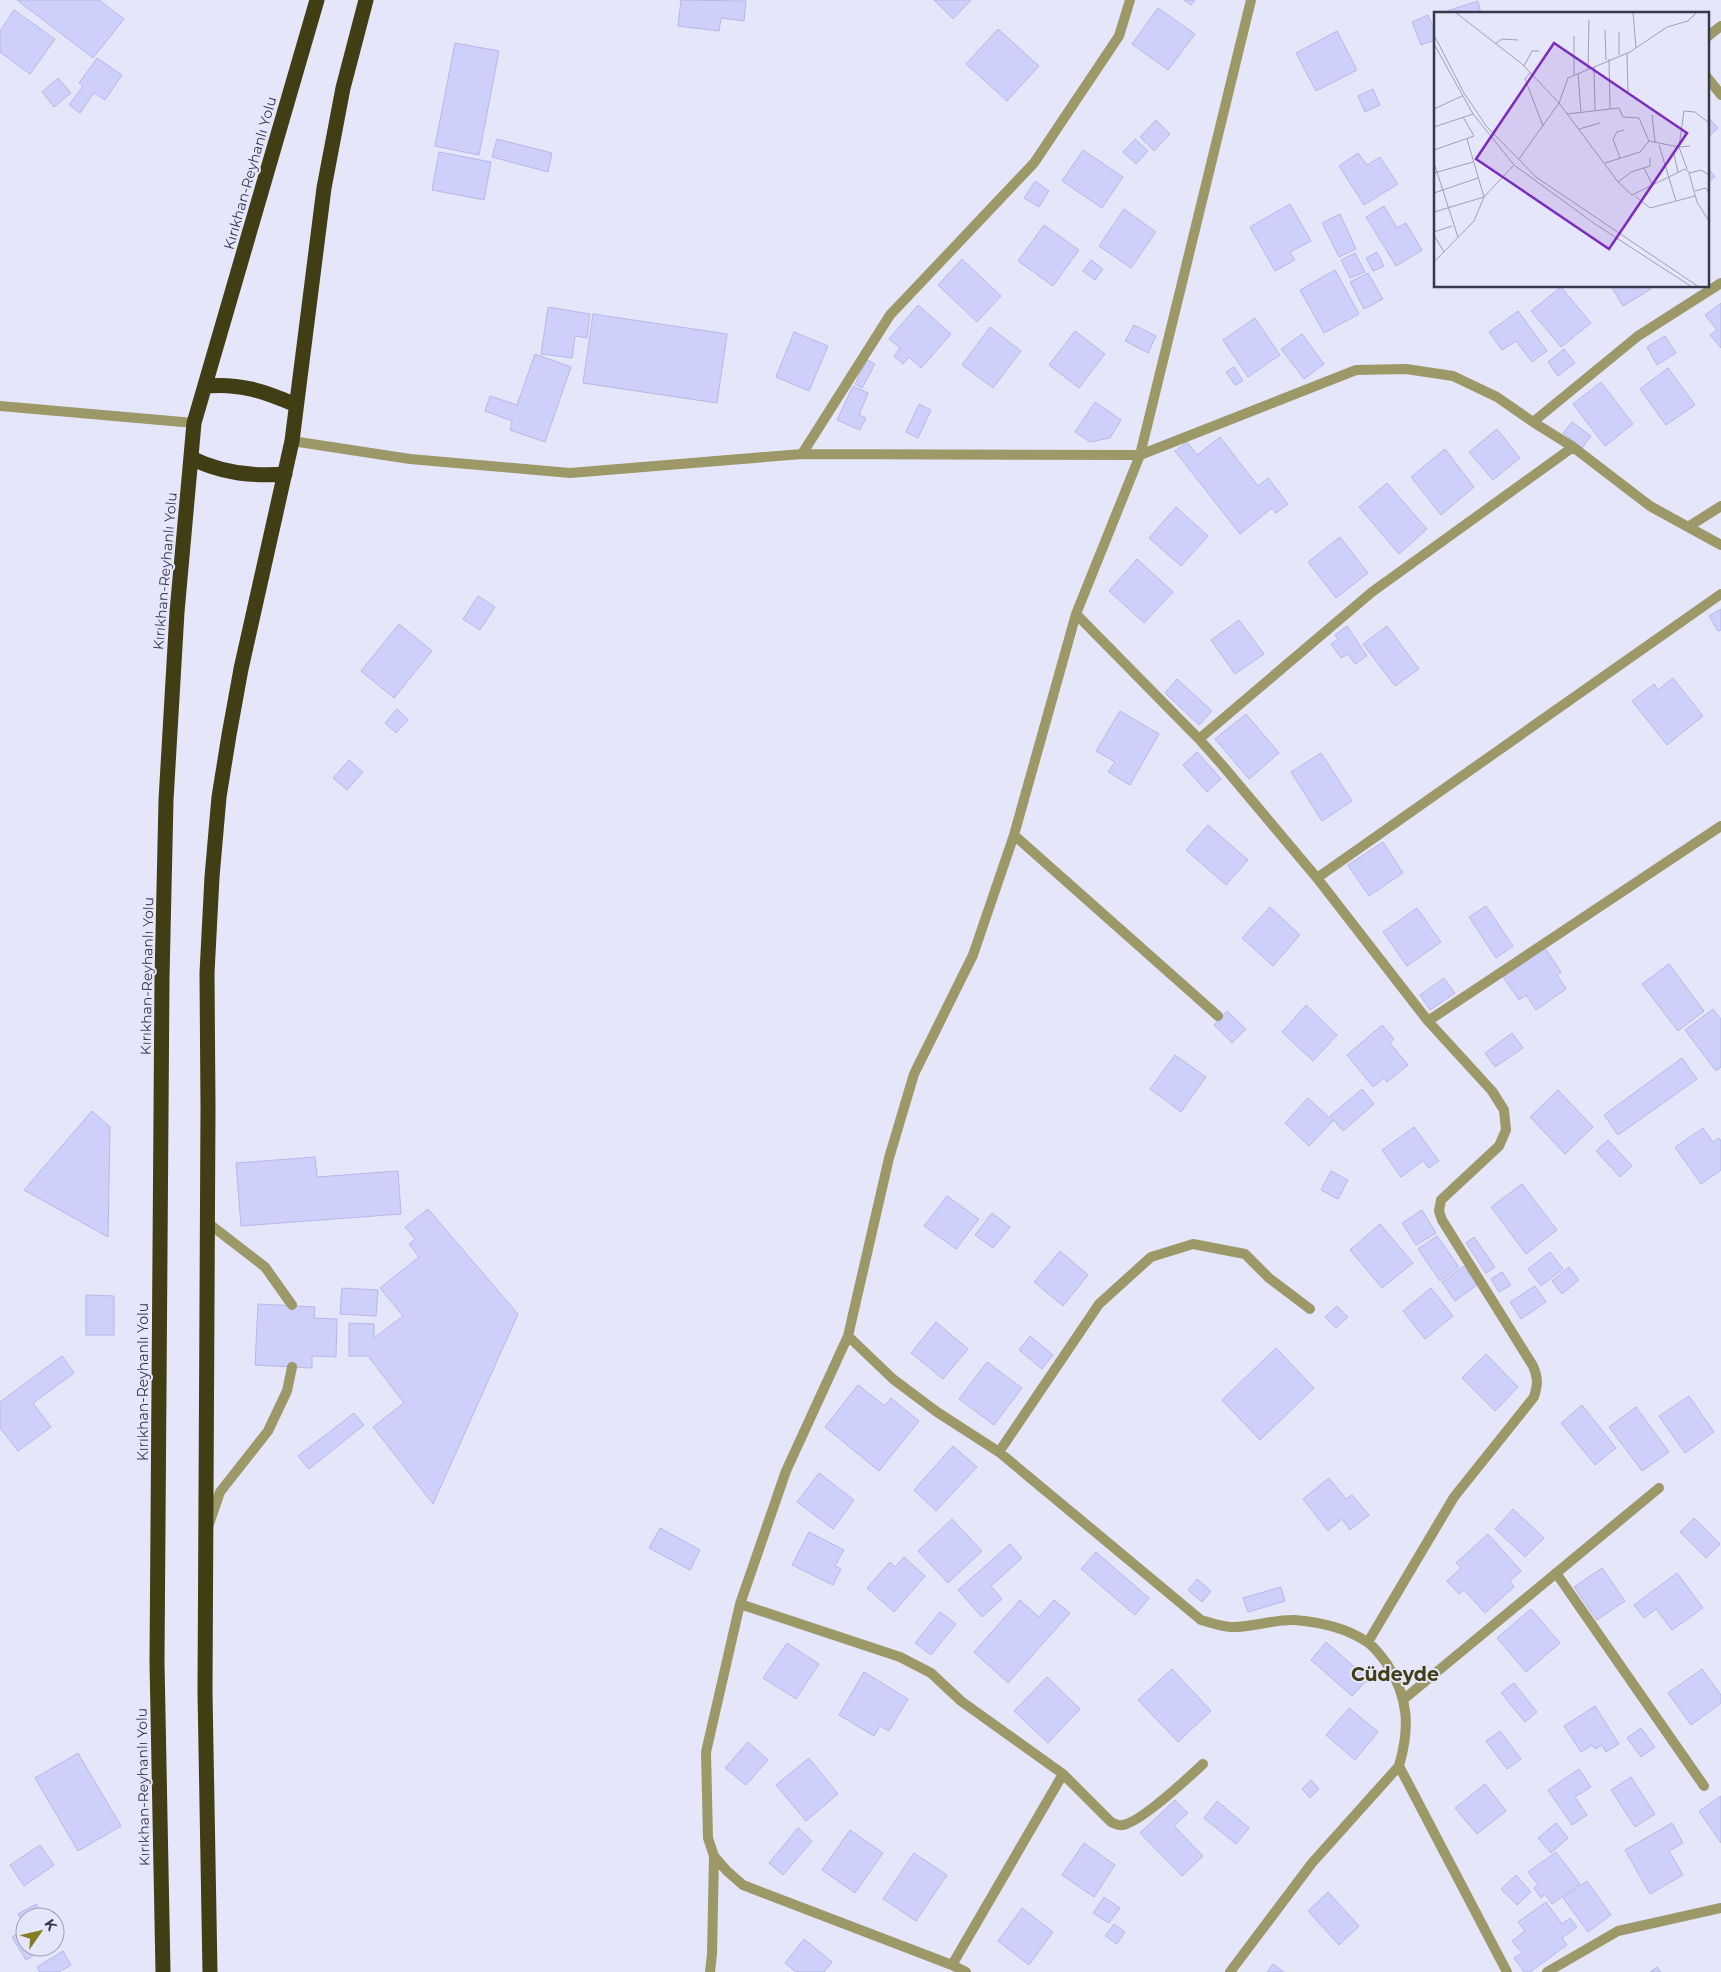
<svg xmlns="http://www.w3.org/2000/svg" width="1721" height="1972" font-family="Montserrat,sans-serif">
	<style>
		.building { fill: #cecffa; stroke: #b7b8e6 }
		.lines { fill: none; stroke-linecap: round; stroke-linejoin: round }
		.lane { stroke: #9c9868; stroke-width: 10 }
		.street { stroke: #9c9868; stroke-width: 10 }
		.highway { stroke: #413d15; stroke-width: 15 }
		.labels { text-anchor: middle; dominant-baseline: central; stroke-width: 4; stroke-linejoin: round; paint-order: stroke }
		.street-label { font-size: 14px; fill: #37384a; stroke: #e5e6fa }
		.district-label { font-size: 19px; font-weight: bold; fill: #413d14; stroke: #e5e6fa }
		.inset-road { fill: none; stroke: #9fa0b4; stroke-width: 1 }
		.view { fill: #7b2cbf; fill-opacity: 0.15; stroke: #7b2cbf; stroke-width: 2.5 }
		.inset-edge { fill: none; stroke: #37384a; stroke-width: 2.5 }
	</style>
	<rect width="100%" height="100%" fill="#e5e6fa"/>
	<path class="building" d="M17,0H99L124,19L93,58Z
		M681,0L746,1L744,21L721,18L719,31L678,26Z
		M934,0H971L953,19Z
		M1184,0H1195L1191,5Z
		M1478,1L1481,14H1444V12Z
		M1158,8L1195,34L1168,70L1132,44Z
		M14,10L55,39L30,74L0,52V31Z
		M1428,15L1435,32V40L1421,45L1412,22Z
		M998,29L1039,66L1007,101L966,64Z
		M1337,31L1357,70L1316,91L1296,53Z
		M455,43L499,51L479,155L435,146Z
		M97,58L122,75L105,100L94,93L80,113L69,105L83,86L79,83Z
		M58,78L71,93L54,107L42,92Z
		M1373,89L1380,105L1365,112L1358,96Z
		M1707,116L1718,128L1707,138Z
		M1156,120L1170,134L1154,151L1140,137Z
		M497,139L552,153L548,172L492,157Z
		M1135,139L1148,151L1136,164L1123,152Z
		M1083,150L1123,177L1102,208L1062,181Z
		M439,152L491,162L484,200L432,190Z
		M1358,153L1367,165L1380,157L1398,184L1364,205L1339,166Z
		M1707,167L1715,177L1707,183Z
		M1035,181L1049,191L1039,207L1024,198Z
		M1290,204L1311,241L1290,252L1295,260L1275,271L1250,227Z
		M1384,206L1397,228L1406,223L1422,250L1396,266L1366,217Z
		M1124,209L1156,232L1131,268L1099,246Z
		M1340,214L1356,249L1339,257L1322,223Z
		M1044,225L1079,250L1053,286L1018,261Z
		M1377,252L1384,266L1373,271L1366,258Z
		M1355,253L1365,272L1350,278L1341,260Z
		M962,259L1001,296L977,322L938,285Z
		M1091,260L1103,269L1095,280L1083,271Z
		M1335,270L1359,314L1324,333L1300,290Z
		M1368,273L1383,299L1364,309L1350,282Z
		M1611,286H1650L1651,289L1623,306Z
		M1561,287L1591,323L1561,347L1531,311Z
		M1721,303V348L1710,335L1717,330L1705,315Z
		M918,305L951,334L921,368L909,357L903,364L894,356L900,348L889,339Z
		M548,307L590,314L587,338L575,336L572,358L541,354Z
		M1518,311L1547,351L1532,362L1516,341L1502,350L1489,332Z
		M593,314L727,334L717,403L583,383Z
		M1255,318L1280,355L1248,377L1223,340Z
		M1134,325L1156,336L1148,353L1125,341Z
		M990,327L1021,351L993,388L962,365Z
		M1075,331L1105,354L1079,388L1049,365Z
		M794,332L828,346L809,391L776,377Z
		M1302,334L1324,364L1304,379L1281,349Z
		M1665,336L1676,353L1657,365L1647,347Z
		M1564,349L1575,363L1558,376L1548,362Z
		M535,354L571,367L545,442L510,430L512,421L485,411L490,396L517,405Z
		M867,360L875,364L862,388L855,384Z
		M1234,367L1243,381L1235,385L1226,372Z
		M1668,368L1695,405L1666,425L1640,389Z
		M1601,382L1633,424L1605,446L1573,404Z
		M853,386L868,393L859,415L866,418L860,430L837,420Z
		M1095,402L1121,420L1110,438L1090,442L1075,432Z
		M919,404L931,410L918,438L906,432Z
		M1572,422L1591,436L1582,448L1563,433Z
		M1497,429L1520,458L1493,480L1469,452Z
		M1220,437L1258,486L1268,478L1288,504L1276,513L1272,508L1240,534L1175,451L1187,442L1197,455Z
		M1445,449L1474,487L1441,515L1411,477Z
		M1387,483L1427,529L1399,554L1359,507Z
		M1176,507L1208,536L1181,566L1149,538Z
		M1340,537L1368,573L1336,598L1308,562Z
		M1137,559L1173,592L1144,623L1109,591Z
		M478,596L495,607L480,630L463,619Z
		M1721,609V630L1718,631L1709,616Z
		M1239,620L1264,654L1235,674L1211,640Z
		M399,624L432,651L394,698L361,671Z
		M1347,626L1367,656L1355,664L1348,654L1341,658L1331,644L1338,639L1335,635Z
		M1387,626L1419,669L1395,686L1363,644Z
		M1673,678L1703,716L1667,745L1632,701L1654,684L1658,690Z
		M1177,679L1212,711L1199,725L1165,693Z
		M397,709L408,720L396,733L385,723Z
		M1120,711L1159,734L1130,785L1108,772L1115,762L1096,751Z
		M1246,714L1279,753L1249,779L1215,739Z
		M1197,752L1221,779L1207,792L1183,765Z
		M1321,753L1352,801L1322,821L1291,772Z
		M349,760L363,772L347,790L333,778Z
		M1208,825L1248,860L1226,885L1186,850Z
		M1383,842L1403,873L1369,896L1348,865Z
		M1486,906L1513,946L1496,958L1469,917Z
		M1270,907L1300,935L1273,966L1242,938Z
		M1417,908L1441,942L1407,966L1383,932Z
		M1545,948L1561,972L1557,975L1566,989L1536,1010L1526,995L1519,1000L1503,977Z
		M1669,964L1704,1011L1678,1031L1642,984Z
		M1444,978L1455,993L1430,1010L1420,995Z
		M1306,1005L1337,1035L1313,1061L1282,1032Z
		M1713,1009L1721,1019V1067L1716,1071L1685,1030Z
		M1227,1011L1246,1029L1232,1043L1214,1025Z
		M1382,1025L1394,1039L1390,1043L1408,1065L1387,1082L1384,1078L1373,1087L1347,1055Z
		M1512,1033L1523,1048L1495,1067L1485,1053Z
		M1175,1055L1206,1077L1181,1112L1150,1089Z
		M1682,1058L1697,1079L1618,1135L1604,1115Z
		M1362,1089L1374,1104L1343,1131L1330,1116Z
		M1558,1090L1593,1127L1565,1154L1530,1117Z
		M1308,1098L1333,1121L1309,1146L1285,1123Z
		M92,1111L110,1127L108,1237L24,1190Z
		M1414,1127L1439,1161L1429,1168L1423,1161L1401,1177L1382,1150Z
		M1703,1128L1713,1142L1719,1138L1721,1141V1170L1701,1184L1675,1147Z
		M1608,1140L1632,1166L1620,1177L1596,1151Z
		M315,1157L317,1177L398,1171L401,1214L241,1226L236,1163Z
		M1331,1171L1348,1180L1338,1199L1321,1190Z
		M1522,1184L1557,1230L1526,1254L1491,1207Z
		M947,1196L979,1219L956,1249L924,1226Z
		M428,1209L518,1314L433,1504L373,1427L404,1403L368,1356H349V1323L374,1324V1338L403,1316L380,1288L419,1257L409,1244L415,1239L405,1227Z
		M1422,1210L1436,1233L1416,1245L1402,1223Z
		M992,1213L1010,1227L993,1248L975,1235Z
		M1380,1224L1413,1263L1382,1288L1350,1250Z
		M1437,1236L1459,1267L1440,1281L1418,1249Z
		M1474,1237L1495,1267L1486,1273L1466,1243Z
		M1060,1251L1088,1275L1063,1306L1034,1282Z
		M1550,1252L1563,1269L1541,1286L1528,1269Z
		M1464,1266L1477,1285L1455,1301L1442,1282Z
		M1569,1267L1579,1280L1562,1294L1552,1281Z
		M1502,1272L1511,1285L1499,1292L1491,1279Z
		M1535,1286L1546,1302L1521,1319L1510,1302Z
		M342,1288L378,1290L376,1316L340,1314Z
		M1431,1288L1453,1316L1425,1339L1403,1311Z
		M86,1295L114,1296V1335H86Z
		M258,1304L315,1307L314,1318L337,1319L336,1357L312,1356V1368L255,1365Z
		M1337,1306L1348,1317L1336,1328L1325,1317Z
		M936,1322L968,1349L943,1379L911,1353Z
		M1030,1336L1053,1355L1042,1369L1019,1350Z
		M1276,1348L1314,1388L1260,1440L1222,1400Z
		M1486,1354L1518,1387L1495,1411L1462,1378Z
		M62,1356L74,1373L33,1403L51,1427L18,1451L0,1428V1402Z
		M987,1362L1022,1388L994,1425L959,1399Z
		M858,1385L885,1406L891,1398L919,1421L879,1471L825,1427Z
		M1689,1396L1714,1432L1685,1453L1659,1416Z
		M1582,1405L1616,1448L1595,1465L1561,1423Z
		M1636,1407L1669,1452L1642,1471L1609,1427Z
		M354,1413L364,1425L309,1469L298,1456Z
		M953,1446L977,1467L936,1511L914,1490Z
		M819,1473L854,1500L833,1529L797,1502Z
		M1329,1478L1346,1499L1352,1495L1369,1515L1350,1530L1342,1519L1328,1531L1303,1499Z
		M1513,1509L1544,1538L1525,1557L1495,1529Z
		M1694,1518L1720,1544L1706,1558L1680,1532Z
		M952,1519L982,1551L948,1583L918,1551Z
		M660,1528L700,1550L690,1570L649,1548Z
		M809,1532L844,1550L835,1566L841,1569L833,1585L792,1565Z
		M1488,1534L1521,1571L1510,1581L1514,1587L1485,1613L1464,1590L1459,1594L1447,1581L1461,1568L1456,1563Z
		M1010,1544L1022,1558L991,1586L1002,1599L982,1617L958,1590Z
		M1096,1552L1149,1598L1135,1615L1081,1569Z
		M904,1557L925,1576L894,1612L867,1588L890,1562L895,1567Z
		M1602,1568L1625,1601L1597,1620L1574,1587Z
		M1677,1573L1703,1608L1672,1630L1656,1609L1644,1618L1634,1605Z
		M1197,1579L1211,1591L1202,1602L1188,1590Z
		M1281,1587L1285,1601L1248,1612L1243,1598Z
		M1020,1600L1039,1617L1054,1600L1070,1613L1008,1683L974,1652Z
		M1531,1609L1560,1643L1526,1672L1497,1638Z
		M940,1612L956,1624L931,1655L915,1643Z
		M1326,1642L1368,1679L1352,1696L1311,1660Z
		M787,1643L819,1664L796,1699L763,1678Z
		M1172,1669L1211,1711L1178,1742L1138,1700Z
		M1702,1669L1721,1695V1703L1691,1725L1668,1693Z
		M864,1672L908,1699L889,1731L880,1726L874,1736L839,1715Z
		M1047,1677L1080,1709L1048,1743L1014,1711Z
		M1514,1683L1537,1712L1525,1722L1501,1693Z
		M1595,1706L1619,1744L1606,1752L1602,1745L1595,1749L1592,1745L1581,1752L1564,1726Z
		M1349,1708L1378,1732L1355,1760L1326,1735Z
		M1641,1728L1655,1747L1641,1757L1627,1738Z
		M1500,1731L1521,1759L1507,1769L1486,1741Z
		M748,1742L768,1760L746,1785L725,1768Z
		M78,1753L121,1826L78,1851L35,1778Z
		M809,1758L838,1794L806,1821L776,1785Z
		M1579,1769L1591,1787L1575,1797L1587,1815L1572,1825L1548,1790Z
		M1631,1777L1655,1814L1635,1827L1611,1790Z
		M1311,1780L1319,1789L1310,1798L1302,1789Z
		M1485,1784L1506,1811L1477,1834L1455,1808Z
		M1721,1796V1843L1699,1811Z
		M1175,1800L1188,1813L1174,1826L1203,1856L1182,1876L1140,1833Z
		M1217,1801L1249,1828L1236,1844L1204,1818Z
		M1556,1823L1568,1838L1551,1853L1538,1838Z
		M1672,1823L1683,1843L1669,1851L1683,1875L1650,1894L1625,1850Z
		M798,1828L812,1841L783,1875L769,1863Z
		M850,1830L883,1853L855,1893L822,1870Z
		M1084,1843L1115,1865L1094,1897L1062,1875Z
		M40,1845L54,1865L24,1886L10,1865Z
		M1556,1852L1580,1884L1552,1904L1545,1894L1541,1898L1534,1888L1538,1885L1528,1872Z
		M914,1853L947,1875L916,1921L883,1899Z
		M1516,1875L1531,1892L1517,1905L1501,1889Z
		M1587,1881L1611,1915L1588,1932L1563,1898Z
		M1328,1892L1359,1926L1339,1945L1308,1911Z
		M1104,1897L1120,1908L1109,1923L1093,1913Z
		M1546,1902L1562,1924L1570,1918L1577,1927L1562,1938L1567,1945L1530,1972H1524L1514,1958L1522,1953L1512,1941L1525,1931L1518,1922Z
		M36,1904L44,1917H25V1926L18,1914Z
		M1022,1908L1053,1932L1029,1965L998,1941Z
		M1114,1924L1125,1932L1117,1944L1105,1936Z
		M25,1929V1947H48L26,1960L12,1937Z
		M804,1939L832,1962L824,1972H796L785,1963Z
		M63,1951L71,1965L59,1972H40L37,1967Z
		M1273,1964L1284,1972H1267Z
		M1657,1967L1661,1972H1650Z"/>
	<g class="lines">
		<path class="lane" d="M1707,37L1721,26
			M1707,77L1721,95
			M208,1223L265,1267L292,1305
			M209,1524L220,1492L268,1431L287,1391L292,1367
			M1556,1573L1704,1786"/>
		<path class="street" d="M0,406L194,423
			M1533,422L1638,336L1721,283
			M292,441L410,459L570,473L802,454L1140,455L1251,0
			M802,454L890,315L1034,163L1119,36L1130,0
			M1688,527L1721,506
			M1076,614L1199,739L1223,766L1317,878L1428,1021L1492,1091L1504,1110L1506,1130L1499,1146L1441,1200L1439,1211L1442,1220L1533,1366C1538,1378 1538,1384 1534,1397L1454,1497L1368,1642
			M1199,739L1372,592L1573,447
			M1014,835L1218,1016
			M1317,878L1721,594
			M1428,1021L1721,826
			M848,1336L893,1379L937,1412L999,1452L1201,1620C1211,1623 1220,1626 1230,1627C1252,1628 1273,1619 1295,1620C1318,1622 1347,1628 1367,1642C1375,1647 1381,1656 1387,1664C1409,1698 1410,1728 1399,1766L1507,1972
			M999,1452L1099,1304L1151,1257L1193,1244L1245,1254L1269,1278L1310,1309
			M740,1604L900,1657L931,1673L961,1701L1063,1774L1111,1822C1114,1823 1118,1826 1122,1825C1139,1824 1188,1778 1203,1764
			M1404,1699L1659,1488
			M952,1965L1063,1774
			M710,1972L712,1954L714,1856
			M966,1972L952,1965L743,1885L727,1871L714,1856L708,1838L706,1752L740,1604L786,1471L848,1336L889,1158L914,1074L973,955L1014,835L1076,614L1140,455L1356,370L1406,369L1453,376L1497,397L1533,422L1573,447L1650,506L1721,545
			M1230,1972L1312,1863L1399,1766
			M1547,1972L1618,1931L1721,1908"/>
		<path class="highway" d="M205,386C240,383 264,391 296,405
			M191,458C221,473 251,477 285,474
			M163,1972L157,1662L162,978L166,800L177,612L194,423L317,0
			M210,1972L205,1692L208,1107L207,973L212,877L219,797L229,735L241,669L292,441L324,188L343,88L366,0"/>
	</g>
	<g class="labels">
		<g class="street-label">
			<text transform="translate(250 173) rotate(-74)">Kırıkhan-Reyhanlı Yolu</text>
			<text transform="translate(165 571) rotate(-85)">Kırıkhan-Reyhanlı Yolu</text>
			<text transform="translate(147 976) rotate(-89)">Kırıkhan-Reyhanlı Yolu</text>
			<text transform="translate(143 1382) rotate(-90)">Kırıkhan-Reyhanlı Yolu</text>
			<text transform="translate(143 1787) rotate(-91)">Kırıkhan-Reyhanlı Yolu</text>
		</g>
		<g class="district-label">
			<text x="1395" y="1674">Cüdeyde</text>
		</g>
	</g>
	<g transform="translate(1434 12)">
		<rect width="275" height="275" fill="#e5e6fa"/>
		<path class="inset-road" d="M21,0L88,52L125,91L85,147M199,0L202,36M263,0L254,9L233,15L196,40L134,66L125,91L184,170L198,183L251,157L256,161L267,158L275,163M171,18L172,48M0,23L30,81L53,115L102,165L265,275M140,24V63M0,32L39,102L80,153L161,212L258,275M61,32L68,27L84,28M193,42L194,80M185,43V20M175,47L176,97M90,54L98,39H105M160,55L161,98M154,57L155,8M97,60L91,67L109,114M144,61L147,100M0,97L28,84M133,102L185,96L189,105L205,106L215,129M218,103L221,130M0,115L39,102M145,117L166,111M215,129L245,135L256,134M225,133L242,189M0,138L40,124L29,105M240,142L244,160M186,146L179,127L183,120L190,118M0,151L24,225M171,151L206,140L215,129M210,156L218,172M253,157L245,135L250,99L261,100L275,111M0,161L39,150M255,161L263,190L275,209M184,170L197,160L216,154V146M261,179L272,176L275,181M0,181L44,166M201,184L216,196L261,184M0,200L50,185L33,127M0,220L18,214M0,223L10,240M0,250L40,209L50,185L79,154"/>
		<path class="view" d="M120,31L253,121L175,237L42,147Z"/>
		<rect width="275" height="275" class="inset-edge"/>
	</g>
	<g transform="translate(40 1932) rotate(56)"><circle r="24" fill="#e5e6fa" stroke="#9fa0b4"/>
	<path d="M0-4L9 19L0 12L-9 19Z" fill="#867d23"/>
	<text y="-8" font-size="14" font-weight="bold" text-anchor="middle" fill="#37384a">K</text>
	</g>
</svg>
